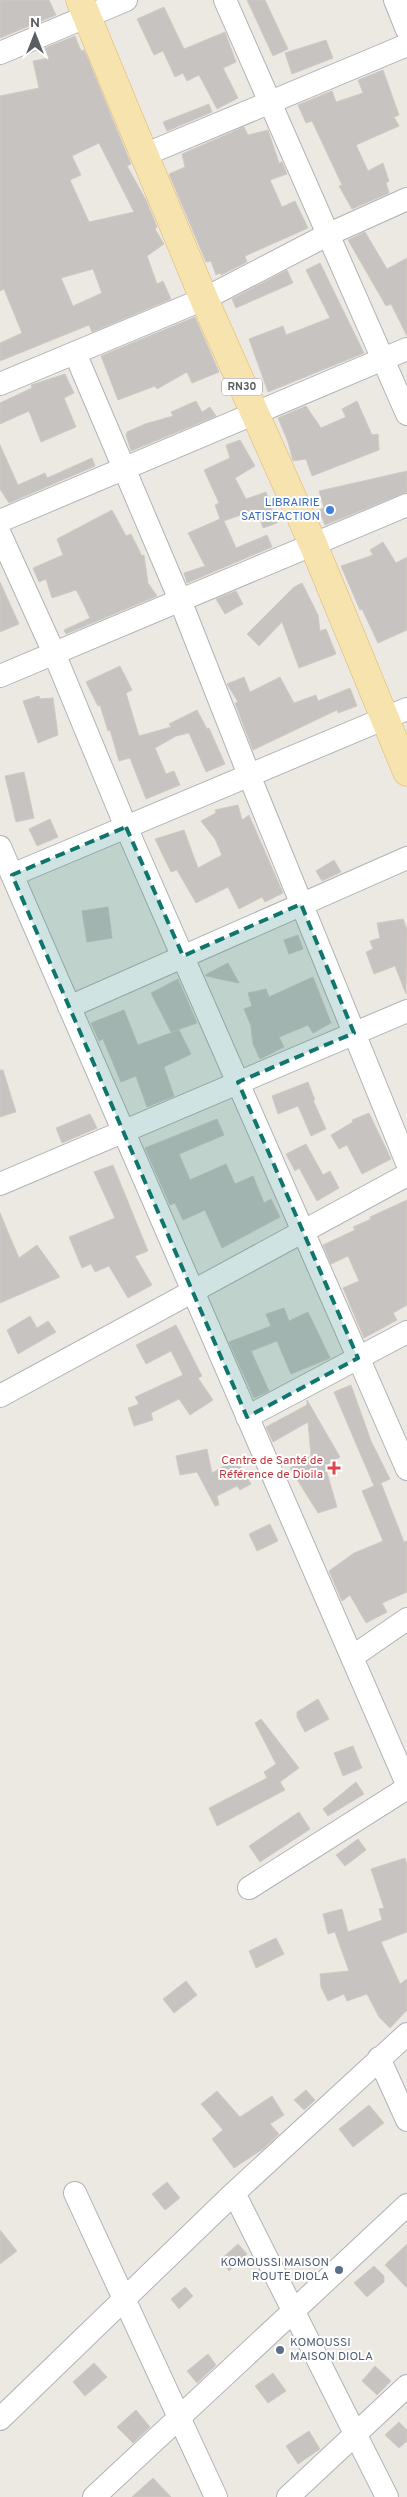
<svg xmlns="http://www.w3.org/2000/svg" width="407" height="2497" font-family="Overpass,sans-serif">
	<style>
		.building { fill: #c7c3c0; stroke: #d0cac2; fill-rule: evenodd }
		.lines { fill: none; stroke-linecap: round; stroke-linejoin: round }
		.minor-casing { stroke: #b0b3b6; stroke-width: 24 }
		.major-casing { stroke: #e2b366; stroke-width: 29 }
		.minor { stroke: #fff; stroke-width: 22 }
		.major { stroke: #f6e3ad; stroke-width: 28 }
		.marked { fill: #0f766e; fill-opacity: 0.2; stroke: #0f766e; stroke-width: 4; stroke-dasharray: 10 6; stroke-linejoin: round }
		.shop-dot { fill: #3f7fe0; stroke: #fff; stroke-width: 2 }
		.health-dot { fill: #e0444e; stroke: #fff; stroke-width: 2 }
		.service-dot { fill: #5c6f8a; stroke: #fff; stroke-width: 2 }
		.labels { text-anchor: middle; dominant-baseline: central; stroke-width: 4; stroke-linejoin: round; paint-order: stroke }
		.shield { fill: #fff; stroke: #8c8e91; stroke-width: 1 }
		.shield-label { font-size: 11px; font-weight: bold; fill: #5b5e62 }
		.shop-label { font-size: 12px; fill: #366cbe; stroke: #fff; text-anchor: end }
		.health-label { font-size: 12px; fill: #be3a42; stroke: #fff; text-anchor: end }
		.service-label { font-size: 12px; fill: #4e5e75; stroke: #fff; text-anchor: end }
	</style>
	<rect width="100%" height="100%" fill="#ece9e3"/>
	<path class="building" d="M0,0H49L56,15L0,38Z
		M247,0H265L288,49L273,56Z
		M164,7L184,49L225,32L236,62L223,68L238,98L217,109L199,75L187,81L183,73L175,77L163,51L154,55L137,19Z
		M75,36L81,51L84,50L88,59L131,164L127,166L146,200L157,227L155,229L164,244L147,256L157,284L163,281L171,299L92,332L89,325L0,361V343L22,333L4,289L0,291V96L39,88L33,61L49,58L45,48ZM99,143L134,212L89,222L70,180L81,175L72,156ZM93,269L102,293L73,306L61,278Z
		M326,40L333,58L292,74L285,53Z
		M383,70L399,115L394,117L399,126L356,145L368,171L383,163L389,181L386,183L389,193L352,209L339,186L342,185L312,121L306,123L298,105L332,91L336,102L363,93L358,80Z
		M209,104L212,112L167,131L163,122Z
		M244,127L248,135L268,130L279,163L282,162L287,174L270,180L282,207L295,201L308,228L245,256L247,262L221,275L220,273L216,275L211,261L206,262L169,174L185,167L182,154Z
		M365,232L387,269L407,258V336L391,304L386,306L348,240Z
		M320,263L364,353L268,392L249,339L283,326L286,335L330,318L306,270Z
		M287,270L293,283L236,308L232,299Z
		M195,317L219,372L192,383L187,372L157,389L155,386L118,400L101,356Z
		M65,374L74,393L64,398L76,427L41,442L29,411L0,424V403L32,388L31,385Z
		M196,401L202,412L210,407L216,416L131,451L126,435L127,432L145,424L173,416L171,412Z
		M357,401L372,435L378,434L379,450L312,476L306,459L293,461L288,442L278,418L306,406L321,428L346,417L342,409Z
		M240,440L255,466L235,478L246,499L266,492L277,523L263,528L257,509L224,521L236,548L267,535L272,547L187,583L184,573L205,566L188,533L220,519L215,505L219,503L204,470L230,458L226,445Z
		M0,445L18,485L45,473L47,478L92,458L95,466L9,503L0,489Z
		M407,471V492L325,525L319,510L324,508L319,491Z
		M112,510L126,536L131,534L142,556L144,555L148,583L157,596L66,634L64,630L90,618L79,595L76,590L52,598L46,579L39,582L33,568L63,555L57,539Z
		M383,542L396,563L407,557V630L378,643L362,609L360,610L341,566L373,555L370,550Z
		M0,582L19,624L0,632Z
		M302,583L318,615L320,631L326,629L336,654L299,668L282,622L259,646L247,634L294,587Z
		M236,591L243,604L225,614L216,599Z
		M120,666L132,690L126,693L139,736L171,727L169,724L197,710L207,729L209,728L225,764L206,772L189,733L176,736L155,748L166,774L174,771L180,785L146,799L130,758L119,761L110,730L108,731L100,705L98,706L86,682Z
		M244,677L250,692L280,677L294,703L316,695L318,701L350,688L357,706L338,713L337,710L253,750L235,703L238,702L227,684Z
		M39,696L40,699L53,698L58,735L38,743L23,701Z
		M24,772L34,818L16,822L5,776Z
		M238,805L242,820L249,815L283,893L265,902L262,897L239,909L228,887L196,903L177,870L171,872L155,839L184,830L198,868L222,855L215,839L201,821L216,813L215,810Z
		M50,819L58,837L37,846L29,829Z
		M334,860L341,872L322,881L316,871Z
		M108,907L112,938L87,942L82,911Z
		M403,919L407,929L406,994L395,966L374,974L366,952L373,949L370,941L380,938L377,923Z
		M298,935L303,949L289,954L284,940Z
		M228,963L239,983L206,976L205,975Z
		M313,977L331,1023L313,1033L308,1025L279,1037L284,1047L260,1059L253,1044L251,1026L244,1009L252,1006L248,993L266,989L269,997Z
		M178,979L197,1023L171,1032L151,993Z
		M124,1010L138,1045L179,1030L191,1054L164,1067L174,1096L147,1107L136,1076L121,1082L103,1039L99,1041L91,1023Z
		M0,1070H3L16,1112L0,1117Z
		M308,1082L315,1100H313L326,1129L311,1136L298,1106L278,1114L272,1096Z
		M369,1113L391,1159L362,1174L347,1145L339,1149L331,1135L353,1122L352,1120Z
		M90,1114L97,1128L62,1143L56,1128Z
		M217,1119L224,1135L179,1154L190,1180L226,1164L235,1184L253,1176L264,1203L271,1199L280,1217L222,1248L205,1210L183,1220L175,1203L170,1205L145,1148Z
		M306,1144L323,1175L330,1171L339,1188L317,1201L299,1168L295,1171L286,1154Z
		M113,1165L148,1251L135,1256L152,1285L128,1298L109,1266L95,1272L91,1264L82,1268L69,1237L115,1218L94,1172Z
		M407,1200V1305L393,1313L397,1320L364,1338L343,1288L359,1281L348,1256L331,1264L323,1245L355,1230L353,1227L371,1219L370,1217Z
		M0,1213L19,1258L37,1245L60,1277L0,1303Z
		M284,1308L289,1321L308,1312L330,1358L291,1374L277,1341L251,1351L269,1391L254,1398L229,1342L271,1326L266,1314Z
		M30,1316L37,1328L48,1321L56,1332L18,1354L7,1330Z
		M176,1325L202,1376L198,1378L213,1400L190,1415L179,1399L151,1413L153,1420L134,1426L128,1408L139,1404L135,1397L183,1375L171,1351L146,1364L136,1345Z
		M351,1385L371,1441L390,1479L381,1483L404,1542L407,1541V1592L382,1603L387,1612L366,1623L350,1595L342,1601L329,1571L354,1553L383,1541L362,1491L374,1486L334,1392Z
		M307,1400L340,1457L325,1466L337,1507L318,1513L290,1468L311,1456L308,1422L273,1442L266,1427L307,1405Z
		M207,1449L212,1473L236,1459L251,1484L240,1490L237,1486L217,1496L219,1505L215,1506L197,1472L180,1475L176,1456Z
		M270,1524L278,1541L257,1551L249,1534Z
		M318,1699L329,1719L305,1732L297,1717V1712Z
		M261,1719L299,1768L280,1782L285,1790L217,1826L209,1808L267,1778L264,1772L276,1764L255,1723Z
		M353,1746L362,1768L343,1776L334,1753Z
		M356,1782L364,1794L328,1816L323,1809Z
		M299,1812L310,1829L260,1862L249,1846Z
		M358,1839L366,1850L345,1866L336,1855Z
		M405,1858L407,1865V1932L381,1942L400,1984L407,1979V2010L390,2028L379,2017L367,1994L347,2001L344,1994L328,2001L321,1987L320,1974L349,1971L335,1932L328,1934L323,1914L342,1909L348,1932L382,1920L379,1909L384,1908L371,1869Z
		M276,1938L284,1954L256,1968L249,1951Z
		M186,1981L197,1995L174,2013L163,1999Z
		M306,2090L315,2100L304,2110L294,2100Z
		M217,2091L240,2117L272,2096L284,2115L270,2124L279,2134L263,2149L234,2168L212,2139L223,2130L201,2104Z
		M369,2105L384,2123L353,2147L339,2129Z
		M167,2182L180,2198L165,2210L152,2194Z
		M0,2230L17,2251L0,2264Z
		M238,2244L247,2254L229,2271L220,2260Z
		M407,2244V2288L385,2265Z
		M374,2266L384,2276V2282L367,2297L354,2283Z
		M185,2287L193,2296L179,2309L171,2299Z
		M208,2354L216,2365L197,2383L187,2371Z
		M94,2363L107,2377L85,2396L73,2382Z
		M375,2366L391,2381L377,2395L362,2381Z
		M273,2373L286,2391L268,2403L255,2386Z
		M136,2410L150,2427L133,2443L117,2427Z
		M399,2422L407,2430V2441L399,2448L385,2435Z
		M309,2431L320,2449L298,2464L286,2446Z
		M153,2478L171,2497H132Z"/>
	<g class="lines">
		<defs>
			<path id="minor" d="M225,0L407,414
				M395,0L407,30
				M0,53L126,0
				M144,155L407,45
				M75,353L180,600L249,775L407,1163
				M0,384L204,299L327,235L407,199
				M0,521L407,349
				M0,534L54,653L126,827L407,1469
				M0,676L407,505
				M0,847L407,1784
				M12,875L407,709
				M69,1007L407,858
				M0,1184L407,1011
				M0,1396L407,1175
				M247,1417L407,1332
				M352,1657L407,1619
				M249,1888L407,1788
				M379,2058L407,2120
				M75,2193L216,2497
				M234,2193L387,2497
				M0,2419L234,2193L407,2034
				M94,2497L407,2205
				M288,2497L407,2386"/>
			<path id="major" d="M80,0L204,299L313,544L407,772"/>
		</defs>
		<use href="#minor" class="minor-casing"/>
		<use href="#major" class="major-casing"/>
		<use href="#minor" class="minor"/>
		<use href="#major" class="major"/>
	</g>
	<path class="marked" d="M126,827L183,956L301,904L354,1033L238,1082L358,1358L247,1417L12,875Z"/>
	<circle class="shop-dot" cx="330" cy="510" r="5"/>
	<path class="health-dot" d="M331.5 1460.5h5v5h5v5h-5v5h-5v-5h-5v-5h5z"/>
	<g class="service-dot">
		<circle cx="339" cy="2270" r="5"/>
		<circle cx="280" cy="2350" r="5"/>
	</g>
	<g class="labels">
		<rect class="shield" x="222" y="378.5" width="40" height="17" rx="4"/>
		<g class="shield-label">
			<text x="242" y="387">RN30</text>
		</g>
		<g class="shop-label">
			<text x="320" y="503">LIBRAIRIE<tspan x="320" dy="14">SATISFACTION</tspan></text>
		</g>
		<g class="health-label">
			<text x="323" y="1461">Centre de Santé de<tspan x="323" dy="14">Référence de Dioila</tspan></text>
		</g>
		<g class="service-label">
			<text x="329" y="2263">KOMOUSSI MAISON<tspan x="329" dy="14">ROUTE DIOLA</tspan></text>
			<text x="290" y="2343" text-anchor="start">KOMOUSSI<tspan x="290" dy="14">MAISON DIOLA</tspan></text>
		</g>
	</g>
	<g transform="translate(35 35)" stroke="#ffffff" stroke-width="4" paint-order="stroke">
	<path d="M0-4L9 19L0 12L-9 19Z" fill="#5b5e62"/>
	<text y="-8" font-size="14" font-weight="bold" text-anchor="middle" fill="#5b5e62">N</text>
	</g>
</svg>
